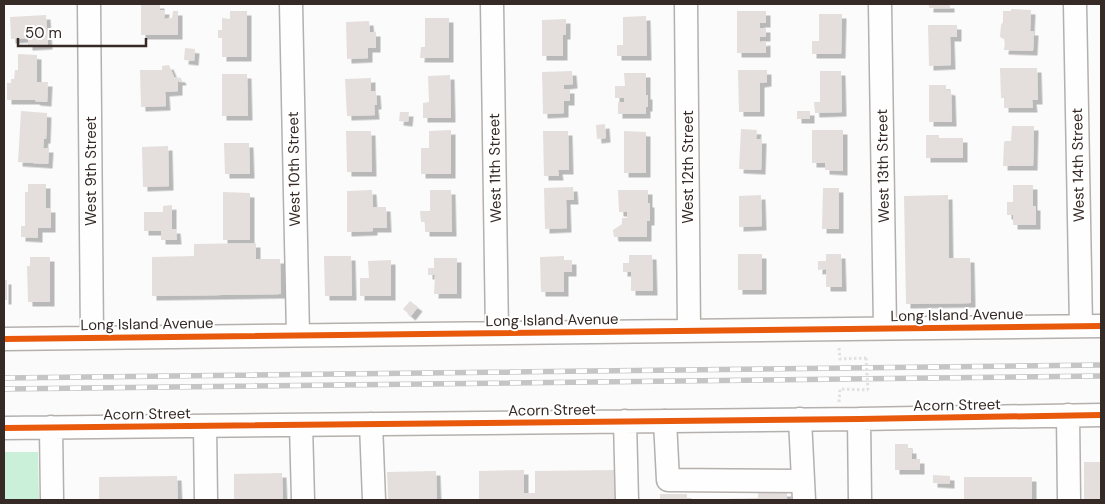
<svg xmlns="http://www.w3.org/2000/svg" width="1105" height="504" font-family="'DM Sans',sans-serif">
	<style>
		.green { fill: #cbf0da }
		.building { fill: #e4dfdc; filter: url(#shadow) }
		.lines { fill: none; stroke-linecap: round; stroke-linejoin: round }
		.minor-casing { stroke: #b4b0ad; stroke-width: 25 }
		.path { stroke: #e1e1e1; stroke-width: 3; stroke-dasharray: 2.5 2.5; stroke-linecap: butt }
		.minor { stroke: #fefefe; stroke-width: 22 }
		.rail-casing { stroke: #c6c5c5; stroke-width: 5.5 }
		.rail { stroke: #fff; stroke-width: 4; stroke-dasharray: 11; stroke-linecap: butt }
		.path-bridge { stroke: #e1e1e1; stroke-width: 3; stroke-dasharray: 2.5 2.5; stroke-linecap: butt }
		.cycleway-casing { stroke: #fff; stroke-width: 9 }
		.cycleway { stroke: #e8590c; stroke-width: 6 }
		.labels { text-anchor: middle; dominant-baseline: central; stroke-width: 4; stroke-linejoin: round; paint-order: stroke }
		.street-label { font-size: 15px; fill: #352a25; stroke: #fff }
	</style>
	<defs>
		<filter id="shadow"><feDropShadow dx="4.5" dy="4.5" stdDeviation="0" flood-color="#0004"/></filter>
	</defs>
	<rect width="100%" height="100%" fill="#fbfbfb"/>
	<path class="green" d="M4,452H38L39,500H4Z"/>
	<path class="building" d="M141,4H160V10H165L164,19L172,18L173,11H178V35H141Z
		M929,4H950V8H929Z
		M1011,9L1031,10L1030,31H1034L1033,51L1004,50L1005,40L1000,37L1001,25L1003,22V11H1011Z
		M230,11H247V57H222V38H218V30H222V18L230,19Z
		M737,11H766V23H760V28H766V37H760V42L766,41V53H737Z
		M819,14H842L841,54H812V41H819Z
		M46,15L48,45L28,46V38L11,39L10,17Z
		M646,16L647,56H617V45H623V17Z
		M425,18H449V58H420L421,47H425Z
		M566,19V35H563V56H542V20Z
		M369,21L370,32H376V48H368V58L347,59L346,22Z
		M928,25H957V37H950L951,65L929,66Z
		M185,48L195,49L194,61L184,60Z
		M18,54L37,55V82H48L47,102L35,101L36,100H7V83H11V79H14L15,70H18Z
		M169,65L174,77L181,78L182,81H178V91L165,92L166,106L141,107L140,70H162V66Z
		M1000,68H1037L1038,100H1032L1033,108H1004V98H1001Z
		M738,70H767V82L760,83V112H739Z
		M572,71L573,84L564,85V89H570V101H564V113L543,114L542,72Z
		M820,71H841L842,112L815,113L814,102H820Z
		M624,73H646V95H648V107H646V114H618V102H624V98H615V86H625Z
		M222,74H247L248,116H222Z
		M450,75L451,118H423V103L429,102L428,76Z
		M371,78V91H376L377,105H374L375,115L347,116L345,79Z
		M929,85H946V90L951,91L952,122H929Z
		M21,111L47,113L46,139H44L43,148H49L48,164L18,162Z
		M797,111H810V119H797Z
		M400,112H409L408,122L399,121Z
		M605,124L606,138L597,139L596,125Z
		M1012,126H1034L1033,166H1003L1004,143L1005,141H1011Z
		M741,129L757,130L756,139H762L761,170L739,169Z
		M451,130V174H421V148H429V131Z
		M812,130H843V171L825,170V163H812Z
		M346,131H371L372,172H347Z
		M543,131H568L569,170H558L559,176H544Z
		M624,131L646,132V173H624Z
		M926,135H939V138H963V158H926Z
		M224,143H249L250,174H225Z
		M168,146L169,186L143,187L142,147Z
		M28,184H46V208H51V228H38V238L21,237V226H25V192H28Z
		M1013,185H1033V206H1036V225H1013V215H1007V202H1013Z
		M573,187L574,200H566L567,228L545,229L544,188Z
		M823,188H839V229H822Z
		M372,190L373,207H386L387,228H373V231L347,232V191Z
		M430,190H451L452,232H425V222H421L420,211H430Z
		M618,190H648V203H650V221H647V237H614L613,230L622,224V218H627V212H619Z
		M223,192L250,193V240H223Z
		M761,195L762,226L739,227V196Z
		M948,195L949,258H970L971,303L906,304L904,196Z
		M172,205V229H176L177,240H161V231H144V212H163V206Z
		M256,243V259H280L281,294L152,296V257L194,256V244Z
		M738,254H762V290H738Z
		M826,254H841L842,287H826V269L818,270V261H826Z
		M629,255H652L653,291H631V272H623V263H629Z
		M324,256H351L352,296H325Z
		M564,256V260H572V272H564V292H541L540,257Z
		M30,257H50V302H28L27,266H30Z
		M434,258H457V294H434L435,275H428V268H434Z
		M391,260V296H360V278H369L368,261Z
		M4,280H7V300H4Z
		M410,301L418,307L411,316L403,309Z
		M895,444H908V449H912V459H920V470H895Z
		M1084,462H1101V500H1084Z
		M524,470V493H535V471L615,470V500H479V471Z
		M436,471L437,500H388L387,472Z
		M282,473L283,500H234V474Z
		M933,475L950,476V484L933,483Z
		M177,476L178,500H99V477Z
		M964,477H1032V500H964Z
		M758,492H787V500H722V499L758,498Z
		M660,494H687V500H660Z"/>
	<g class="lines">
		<defs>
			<path id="minor" d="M89,4L92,338
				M291,4L298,335
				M492,4L497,333
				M686,4L689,331
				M880,4L885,328
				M1075,4L1081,326
				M4,339L1101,326
				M1068,415L1069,500
				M800,419L804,500
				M859,419L860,500
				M625,421L627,500
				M665,421L668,480L803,481
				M371,424L374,500
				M301,425L303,500
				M205,426L206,500
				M51,427L52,500
				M4,428L859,419L1101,415"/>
		</defs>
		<use href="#minor" class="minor-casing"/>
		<path class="path" d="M839,348L840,359L866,358
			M839,402L840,389L868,390"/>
		<use href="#minor" class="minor"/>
		<defs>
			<path id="rail" d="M4,378L1101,365
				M4,389L1101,376"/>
		</defs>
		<use href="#rail" class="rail-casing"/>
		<use href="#rail" class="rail"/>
		<path class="path-bridge" d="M866,358L868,390"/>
		<defs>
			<path id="cycleway" d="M4,339L1101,326
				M4,428L859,419L1101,415"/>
		</defs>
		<use href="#cycleway" class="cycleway-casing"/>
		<use href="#cycleway" class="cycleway"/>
	</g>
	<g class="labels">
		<g class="street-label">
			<text transform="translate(1078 165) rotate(-91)">West 14th Street</text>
			<text transform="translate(883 166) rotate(-91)">West 13th Street</text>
			<text transform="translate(688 167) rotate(-90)">West 12th Street</text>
			<text transform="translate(495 168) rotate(-91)">West 11th Street</text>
			<text transform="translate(294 169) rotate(-91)">West 10th Street</text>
			<text transform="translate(91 171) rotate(-90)">West 9th Street</text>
			<text transform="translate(957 315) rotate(-1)">Long Island Avenue</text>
			<text transform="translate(552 320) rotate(-1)">Long Island Avenue</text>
			<text transform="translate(147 324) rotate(-1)">Long Island Avenue</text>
			<text transform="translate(957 405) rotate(-1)">Acorn Street</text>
			<text transform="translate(552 410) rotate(-1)">Acorn Street</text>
			<text transform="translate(147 414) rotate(-1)">Acorn Street</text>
		</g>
	</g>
	<rect width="1105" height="504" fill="none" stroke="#352a25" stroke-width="10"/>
	<path d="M18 38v8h128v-8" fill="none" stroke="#352a25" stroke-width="2.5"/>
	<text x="25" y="38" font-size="15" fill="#352a25" stroke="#ffffff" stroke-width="4" paint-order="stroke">50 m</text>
</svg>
